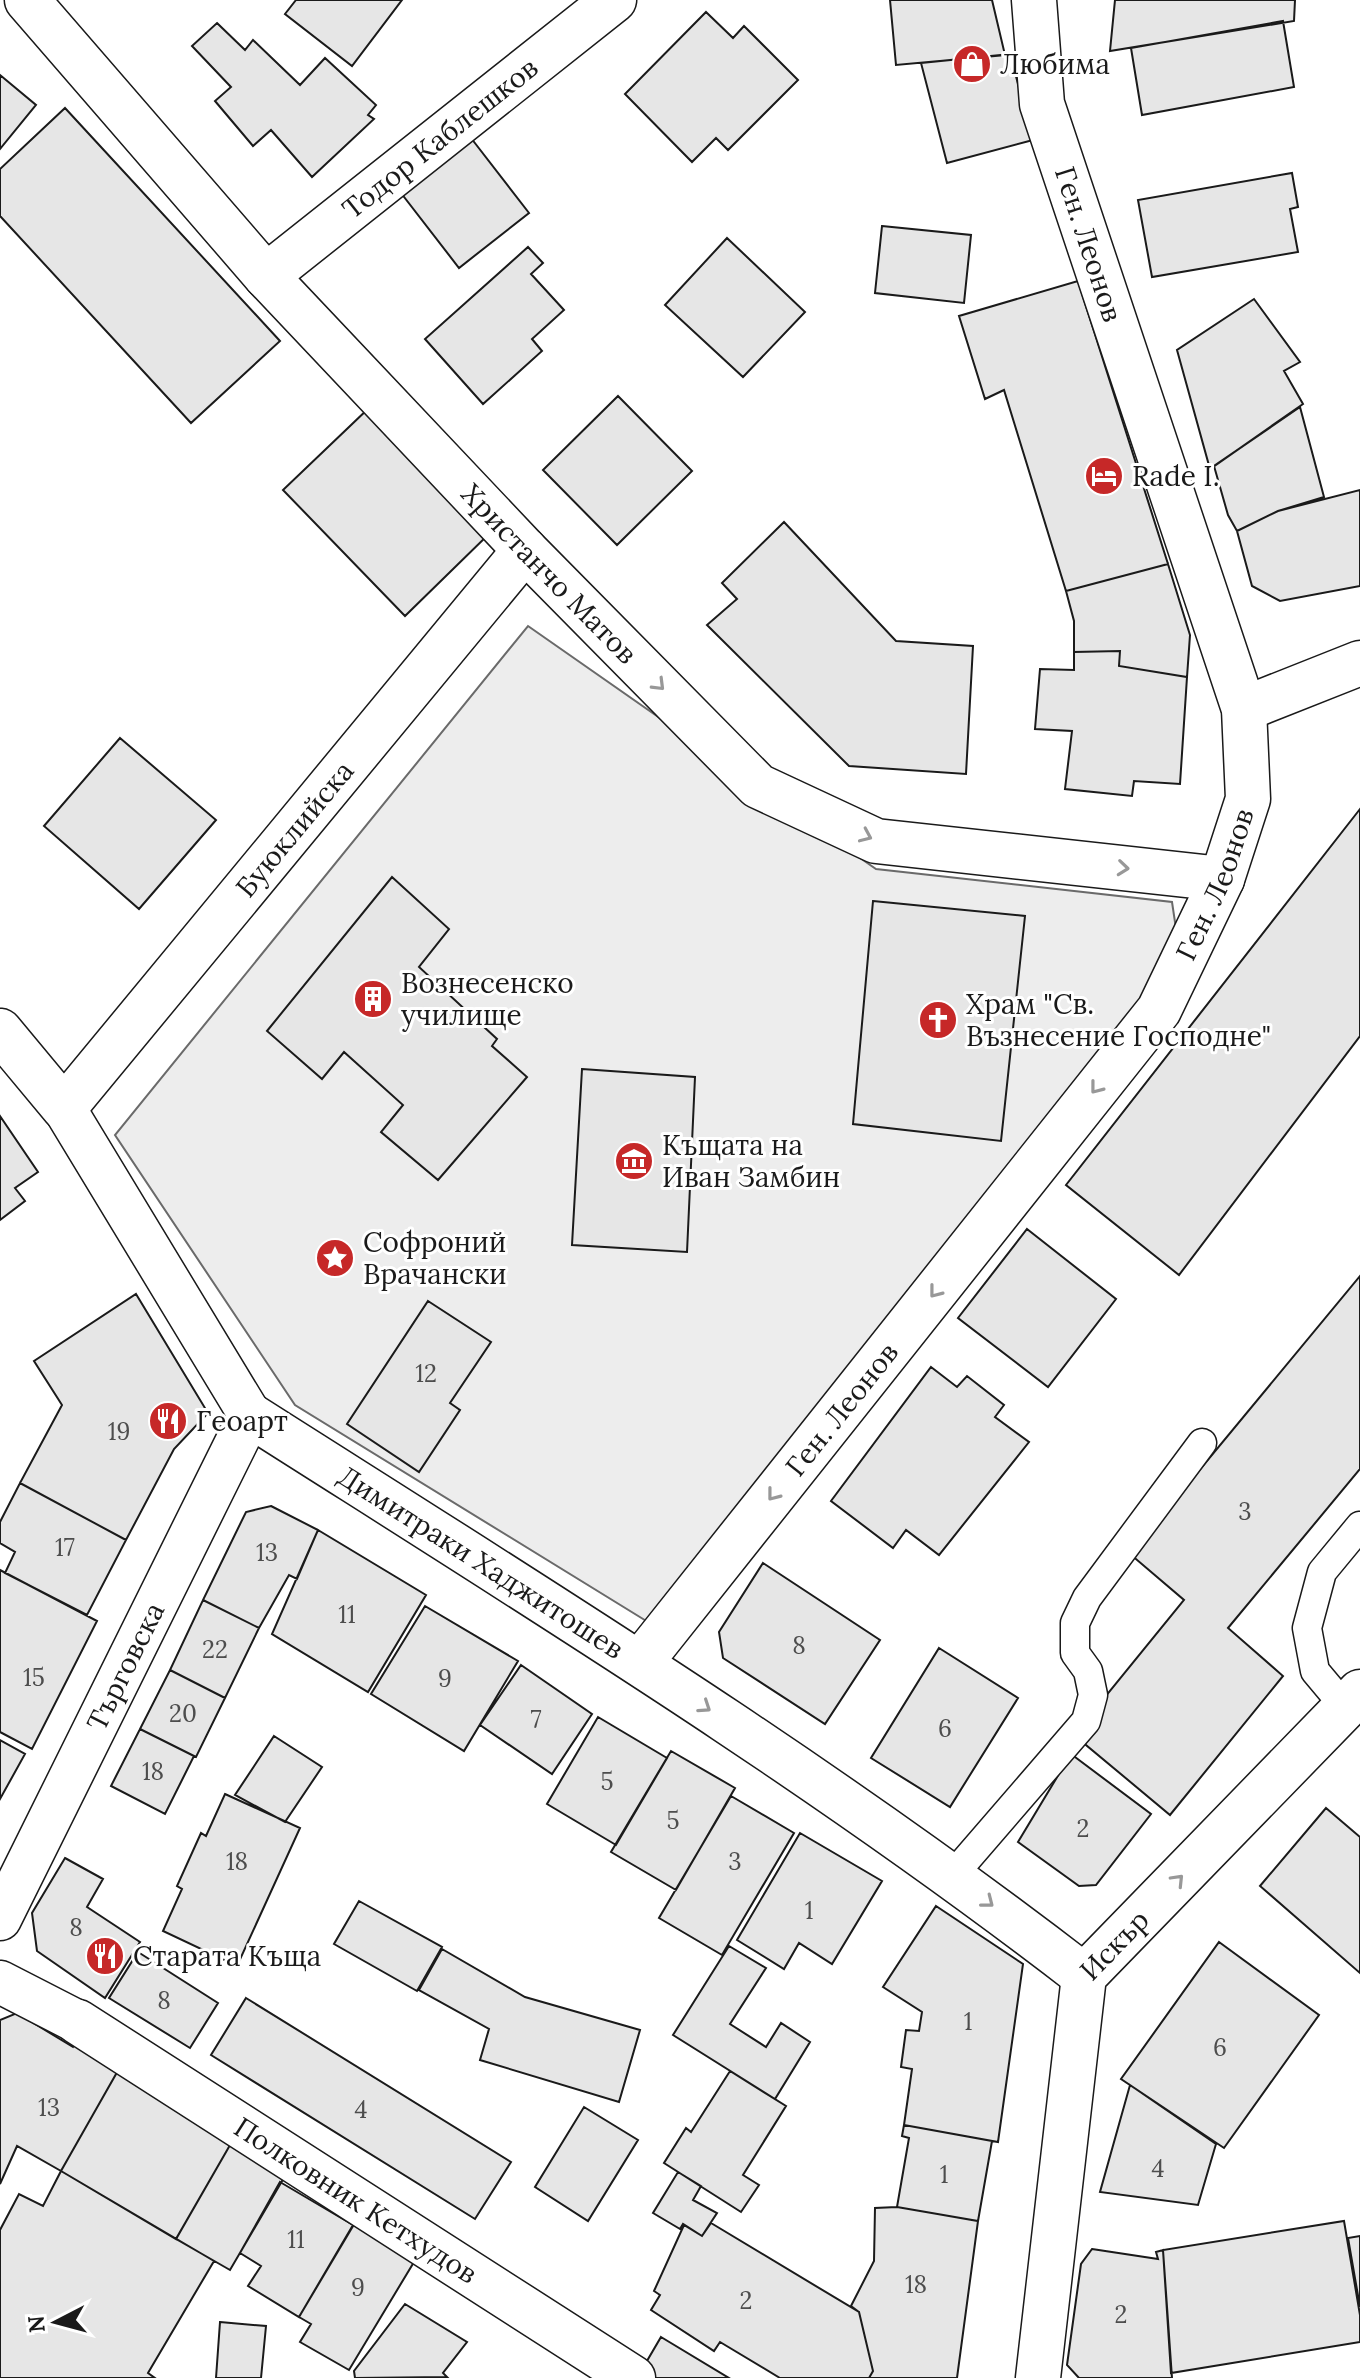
<svg xmlns="http://www.w3.org/2000/svg" width="1360" height="2378" font-family="Lora,serif">
	<style>
		.built { fill: #ededed; stroke: #6a6a6a; stroke-width: 2 }
		.building { fill: #e6e6e6; stroke: #1a1a1a; stroke-width: 2 }
		.lines { fill: none; stroke-linecap: round; stroke-linejoin: round }
		.service-casing { stroke: #1a1a1a; stroke-width: 31 }
		.pedestrian-casing { stroke: #1a1a1a; stroke-width: 45 }
		.minor-casing { stroke: #1a1a1a; stroke-width: 47 }
		.service { stroke: #fff; stroke-width: 28 }
		.pedestrian { stroke: #fff; stroke-width: 42 }
		.minor { stroke: #fff; stroke-width: 44 }
		.oneway { stroke: #989898 }
		.labels { text-anchor: middle; dominant-baseline: central; stroke-width: 6; stroke-linejoin: round; paint-order: stroke }
		.number-label { font-size: 24px; fill: #4d4d4d }
		.poi-label { font-size: 28px; fill: #1a1a1a; stroke: #fff; text-anchor: start }
		.street-label { font-size: 28px; fill: #1a1a1a; stroke: #fff }
	</style>
	<rect width="100%" height="100%" fill="#fff"/>
	<path class="built" d="M528,626L876,869L1172,902L1181,962L648,1622L295,1405L115,1135Z"/>
	<path class="building" d="M296,0H402L352,66L285,14Z
		M890,0H992L1005,55L896,65Z
		M1115,0H1295L1294,21L1110,51Z
		M706,12L733,38L744,26L798,80L728,150L716,138L692,162L625,94Z
		M1283,21L1294,87L1142,115L1131,48Z
		M217,23L245,50L253,40L300,85L325,58L376,105L368,115L374,119L312,177L271,130L253,146L215,101L231,87L192,46Z
		M1010,54L1033,140L947,163L921,63Z
		M0,75L36,105L0,149Z
		M65,108L280,341L191,423L0,216V169Z
		M471,138L529,213L459,268L401,193Z
		M1292,173L1298,207L1290,209L1298,252L1152,277L1138,200Z
		M882,226L971,235L964,303L875,293Z
		M727,238L805,312L743,377L665,305Z
		M528,247L543,263L531,274L564,310L532,339L542,351L483,404L425,339Z
		M1078,281L1168,564L1066,591L1004,390L985,399L959,316Z
		M1254,299L1300,362L1284,371L1303,404L1210,469L1177,350Z
		M618,396L692,471L617,545L543,470Z
		M371,406L492,531L405,616L283,490Z
		M1300,407L1324,497L1278,511L1237,531L1228,515L1214,466Z
		M1360,490V586L1280,601L1252,586L1237,531L1278,511Z
		M784,522L896,641L973,646L966,774L849,766L707,625L737,599L722,583Z
		M1168,564L1190,635L1187,677L1119,666L1120,651L1074,652V621L1066,591Z
		M1120,651L1119,666L1187,677L1180,784L1134,781L1132,796L1065,789L1072,731L1035,729L1040,669L1074,670V652Z
		M120,738L216,820L139,909L44,826Z
		M1360,809V1036L1179,1275L1066,1185Z
		M392,877L449,929L419,967L497,1039L492,1046L527,1077L438,1180L381,1132L403,1105L344,1052L322,1079L267,1031Z
		M873,901L1025,916L1001,1141L853,1124Z
		M582,1069L695,1077L687,1252L572,1245Z
		M0,1116L38,1172L15,1188L25,1201L0,1220Z
		M1027,1229L1116,1299L1048,1387L958,1318Z
		M1360,1276V1469L1228,1628L1283,1676L1170,1815L1074,1735L1184,1600L1130,1554Z
		M136,1294L208,1413L174,1449L126,1540L20,1483L62,1405L34,1361Z
		M428,1301L491,1342L450,1403L460,1410L419,1472L347,1424Z
		M931,1367L957,1387L967,1376L1004,1405L995,1417L1029,1442L939,1555L906,1530L893,1548L831,1501Z
		M20,1483L126,1540L87,1615L5,1573L15,1552L0,1543V1522Z
		M271,1506L318,1530L297,1579L289,1575L259,1628L203,1600L246,1512Z
		M318,1530L426,1595L368,1692L272,1634Z
		M763,1563L880,1640L825,1724L723,1658L719,1632Z
		M0,1570L97,1621L32,1749L0,1732Z
		M203,1600L259,1628L225,1698L170,1670Z
		M425,1606L518,1661L464,1751L371,1694Z
		M939,1648L1018,1698L950,1807L871,1758Z
		M521,1665L592,1714L552,1774L480,1725Z
		M170,1670L225,1698L196,1757L140,1729Z
		M598,1717L667,1758L616,1845L547,1804Z
		M140,1729L194,1756L165,1814L111,1786Z
		M274,1736L322,1767L285,1822L235,1795Z
		M0,1740L25,1754L0,1799Z
		M671,1751L735,1788L676,1890L611,1852Z
		M1071,1754L1151,1814L1096,1885L1079,1886L1018,1842Z
		M225,1794L300,1828L237,1966L163,1931L182,1889L177,1886L201,1833L206,1836Z
		M731,1796L794,1833L722,1955L659,1918Z
		M1326,1808L1360,1837V1973L1260,1886Z
		M800,1833L882,1881L832,1964L799,1943L784,1969L737,1940Z
		M65,1858L103,1879L87,1907L140,1942L105,1998L37,1951L32,1913Z
		M359,1901L442,1947L417,1991L334,1944Z
		M936,1906L1023,1964L998,2142L904,2125L912,2069L901,2067L906,2030L919,2031L922,2012L883,1987Z
		M1219,1942L1319,2015L1224,2148L1121,2079Z
		M729,1946L766,1968L730,2024L766,2047L781,2023L810,2042L775,2099L673,2035Z
		M442,1949L525,1997L640,2030L619,2102L480,2060L489,2029L419,1990Z
		M138,1952L218,2003L190,2048L109,1998Z
		M246,1998L511,2162L475,2219L211,2055Z
		M17,2013L73,2047L77,2041L120,2067L61,2171L17,2146L0,2184V2020Z
		M120,2067L237,2133L176,2239L61,2171Z
		M730,2071L786,2106L743,2175L759,2185L741,2212L664,2163L686,2128L691,2132Z
		M1130,2085L1216,2144L1198,2205L1100,2192Z
		M584,2107L638,2140L588,2221L535,2187Z
		M904,2125L992,2141L978,2221L897,2207L909,2138L902,2136Z
		M234,2138L289,2169L230,2270L176,2239Z
		M61,2171L214,2261L148,2373L155,2378H0V2230L19,2194L43,2206Z
		M678,2172L701,2186L693,2200L717,2213L702,2236L683,2224L680,2229L653,2213Z
		M280,2182L353,2225L299,2317L248,2286L261,2266L240,2253Z
		M897,2207L978,2221L957,2378H869L873,2371L859,2312L851,2306L874,2261L875,2208Z
		M356,2221L417,2257L349,2370L300,2342L311,2324L299,2317Z
		M1344,2221L1360,2315V2342L1171,2373L1163,2250Z
		M711,2223L859,2312L873,2371L869,2378H780L720,2342L714,2351L651,2310L660,2295L654,2291L684,2225L702,2236Z
		M1360,2236V2307L1348,2238Z
		M1092,2249L1158,2259L1156,2252L1163,2250L1172,2378H1079L1067,2365L1081,2264Z
		M405,2304L467,2342L443,2373L447,2377L355,2378L354,2371Z
		M220,2322L266,2326L261,2378H216Z
		M661,2337L729,2378H637Z"/>
	<g class="lines">
		<defs>
			<path id="service" d="M1346,1708L1315,1671L1307,1628L1322,1572L1360,1526
				M953,1875L1086,1721L1093,1695L1088,1671L1075,1653V1623L1087,1598L1202,1443"/>
			<g id="pedestrian">
				<path id="s1" d="M0,1919L250,1415L64,1108"/>
				<path d="M0,1982L78,2022"/>
			</g>
			<g id="minor">
				<path id="s2" d="M27,0L266,276L525,550L758,786L876,841L1222,879"/>
				<path id="s3" d="M266,276L614,0"/>
				<path d="M1244,709L1360,663"/>
				<path id="s4" d="M0,1031L64,1108L525,550"/>
				<path id="s5" d="M250,1415C533,1595 819,1771 1084,1976"/>
				<path id="s6" d="M640,1663L1159,1010L1222,879L1248,799L1244,709L1042,104L1034,0"/>
				<path id="s7" d="M78,2022L633,2378"/>
				<path id="s8" d="M1038,2378L1084,1976L1360,1692"/>
			</g>
		</defs>
		<use href="#service" class="service-casing"/>
		<use href="#pedestrian" class="pedestrian-casing"/>
		<use href="#minor" class="minor-casing"/>
		<use href="#service" class="service"/>
		<use href="#pedestrian" class="pedestrian"/>
		<use href="#minor" class="minor"/>
	</g>
	<defs><path id="oneway-chevron" d="M-2-3.5L2.5 0L-2 3.5" fill="none" stroke-width="1.6" stroke-linecap="round" stroke-linejoin="round" transform="scale(2)"/></defs>
	<g class="oneway">
		<use href="#oneway-chevron" transform="translate(659 685) rotate(45)"/>
		<use href="#oneway-chevron" transform="translate(866 836) rotate(24)"/>
		<use href="#oneway-chevron" transform="translate(1123 868) rotate(6)"/>
		<use href="#oneway-chevron" transform="translate(1096 1088) rotate(128)"/>
		<use href="#oneway-chevron" transform="translate(935 1292) rotate(128)"/>
		<use href="#oneway-chevron" transform="translate(773 1495) rotate(128)"/>
		<use href="#oneway-chevron" transform="translate(705 1707) rotate(34)"/>
		<use href="#oneway-chevron" transform="translate(1178 1880) rotate(-46)"/>
		<use href="#oneway-chevron" transform="translate(988 1902) rotate(38)"/>
	</g>
	<defs>
		<symbol id="shop-disc" viewBox="-11 -11 22 22"><circle r="9.5" fill="#c62828" stroke="#fff"/><path d="M-5-2.5h2.3a2.7 3.5 0 0 1 5.4 0H5L5.5 6h-11ZM-1.5-2.5h3a1.5 2.3 0 0 0-3 0Z" fill="#fff"/></symbol>
		<symbol id="hotel-disc" viewBox="-11 -11 22 22"><circle r="9.5" fill="#c62828" stroke="#fff"/><path d="M-6-4.5h1.5V1H6V5H4.5V3h-9V5H-6ZM-4 0a1.8 1.8 0 1 1 3.6 0ZM.5 0V-2.5h3Q6-2.5 6 0Z" fill="#fff"/></symbol>
		<symbol id="building-disc" viewBox="-11 -11 22 22"><circle r="9.5" fill="#c62828" stroke="#fff"/><path d="M-4-6H4V6H1V3H-1V6H-4ZM-2.5-4.3h1.7v1.8h-1.7ZM.8-4.3h1.7v1.8H.8ZM-2.5-1h1.7V.8h-1.7ZM.8-1h1.7V.8H.8Z" fill="#fff"/></symbol>
		<symbol id="church-disc" viewBox="-11 -11 22 22"><circle r="9.5" fill="#c62828" stroke="#fff"/><path d="M-1.2-6h2.4v3.5h3.3v2.4h-3.3V6h-2.4V-.1h-3.3v-2.4h3.3Z" fill="#fff"/></symbol>
		<symbol id="museum-disc" viewBox="-11 -11 22 22"><circle r="9.5" fill="#c62828" stroke="#fff"/><path d="M0-6L6-3V-2H-6V-3ZM-5-1h2V3h-2ZM-1-1h2V3h-2ZM3-1h2V3H3ZM-6 4H6V6H-6Z" fill="#fff"/></symbol>
		<symbol id="sight-disc" viewBox="-11 -11 22 22"><circle r="9.5" fill="#c62828" stroke="#fff"/><path d="M0-6L1.8-2.2L6-1.7L2.9 1.2L3.7 5.4L0 3.3L-3.7 5.4L-2.9 1.2L-6-1.7L-1.8-2.2Z" fill="#fff"/></symbol>
		<symbol id="restaurant-disc" viewBox="-11 -11 22 22"><circle r="9.5" fill="#c62828" stroke="#fff"/><path d="M-5-6h1v4h1v-4h1v4h1v-4h1v5L-1.5 .5V6h-2V.5L-5-1ZM5-6V6H3V1.5H1.5Q1.5-4 5-6Z" fill="#fff"/></symbol>
	</defs>
	<g fill-rule="evenodd">
		<use href="#shop-disc" x="950" y="42" width="44" height="44"/>
		<use href="#hotel-disc" x="1082" y="454" width="44" height="44"/>
		<use href="#building-disc" x="351" y="977" width="44" height="44"/>
		<use href="#church-disc" x="916" y="998" width="44" height="44"/>
		<use href="#museum-disc" x="612" y="1139" width="44" height="44"/>
		<use href="#sight-disc" x="313" y="1236" width="44" height="44"/>
		<use href="#restaurant-disc" x="146" y="1399" width="44" height="44"/>
		<use href="#restaurant-disc" x="83" y="1934" width="44" height="44"/>
	</g>
	<g class="labels">
		<g class="number-label">
			<text x="426" y="1373">12</text>
			<text x="119" y="1431">19</text>
			<text x="1245" y="1511">3</text>
			<text x="65" y="1547">17</text>
			<text x="267" y="1552">13</text>
			<text x="347" y="1614">11</text>
			<text x="799" y="1645">8</text>
			<text x="215" y="1649">22</text>
			<text x="34" y="1677">15</text>
			<text x="445" y="1678">9</text>
			<text x="183" y="1713">20</text>
			<text x="536" y="1719">7</text>
			<text x="945" y="1728">6</text>
			<text x="153" y="1771">18</text>
			<text x="607" y="1781">5</text>
			<text x="673" y="1820">5</text>
			<text x="1083" y="1828">2</text>
			<text x="237" y="1861">18</text>
			<text x="735" y="1861">3</text>
			<text x="809" y="1910">1</text>
			<text x="76" y="1927">8</text>
			<text x="164" y="2000">8</text>
			<text x="968" y="2021">1</text>
			<text x="1220" y="2047">6</text>
			<text x="49" y="2107">13</text>
			<text x="361" y="2109">4</text>
			<text x="1158" y="2168">4</text>
			<text x="944" y="2174">1</text>
			<text x="296" y="2239">11</text>
			<text x="916" y="2284">18</text>
			<text x="358" y="2287">9</text>
			<text x="746" y="2300">2</text>
			<text x="1121" y="2314">2</text>
		</g>
		<g class="poi-label">
			<text x="1000" y="64">Любима</text>
			<text x="1132" y="476">Rade I.</text>
			<text x="401" y="983">Вознесенско<tspan x="401" dy="32">училище</tspan></text>
			<text x="966" y="1004">Храм "Св.<tspan x="966" dy="32">Възнесение Господне"</tspan></text>
			<text x="662" y="1145">Къщата на<tspan x="662" dy="32">Иван Замбин</tspan></text>
			<text x="363" y="1242">Софроний<tspan x="363" dy="32">Врачански</tspan></text>
			<text x="196" y="1421">Геоарт</text>
			<text x="133" y="1956">Старата Къща</text>
		</g>
		<g class="street-label">
			<text stroke="none"><textPath href="#s3" startOffset="222">Тодор Каблешков</textPath></text>
			<text transform="translate(1089 244) rotate(72)">Ген. Леонов</text>
			<text stroke="none"><textPath href="#s2" startOffset="776">Христанчо Матов</textPath></text>
			<text stroke="none"><textPath href="#s4" startOffset="462">Буюклийска</textPath></text>
			<text stroke="none"><textPath href="#s6" startOffset="972">Ген. Леонов</textPath></text>
			<text stroke="none"><textPath href="#s6" startOffset="324">Ген. Леонов</textPath></text>
			<text stroke="none"><textPath href="#s5" startOffset="274">Димитраки Хаджитошев</textPath></text>
			<text stroke="none"><textPath href="#s1" startOffset="282">Търговска</textPath></text>
			<text stroke="none"><textPath href="#s8" startOffset="448">Искър</textPath></text>
			<text stroke="none"><textPath href="#s7" startOffset="330">Полковник Кетхудов</textPath></text>
		</g>
	</g>
	<g transform="translate(56 2322) rotate(264)" stroke="#ffffff" stroke-width="6" paint-order="stroke">
	<path d="M0-6L14 30L0 20L-14 30Z" fill="#1a1a1a"/>
	<text y="-12" font-size="22" font-weight="bold" text-anchor="middle" fill="#1a1a1a">N</text>
	</g>
</svg>
